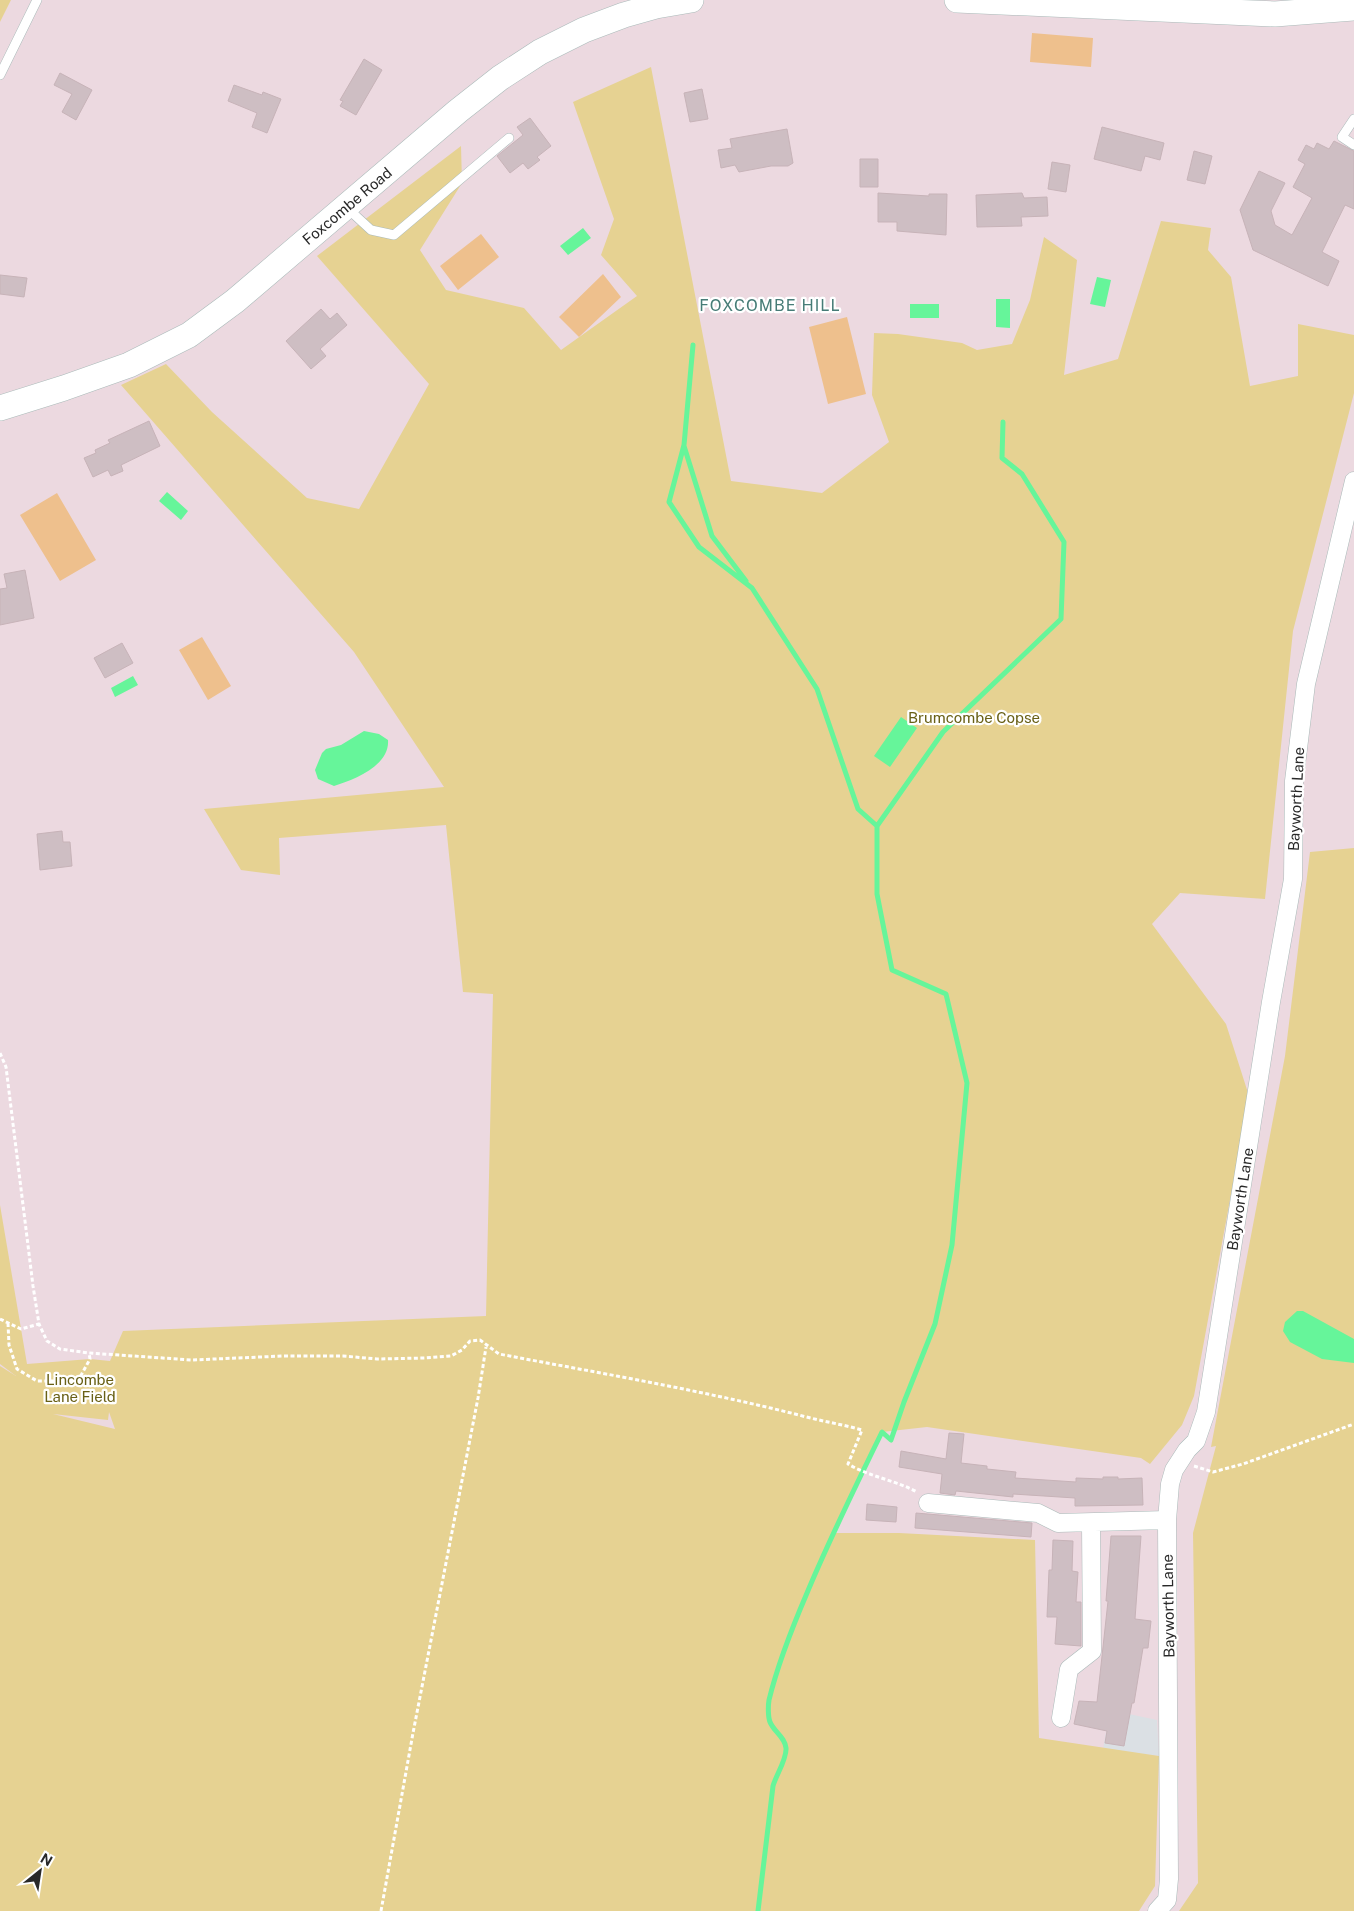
<svg xmlns="http://www.w3.org/2000/svg" width="1354" height="1911" font-family="'Public Sans',sans-serif">
	<style>
		.industrial { fill: #dbe0e4 }
		.green { fill: #e6d292; fill-rule: evenodd }
		.pitch { fill: #eec08d }
		.water { fill: #66f59a }
		.lines { fill: none; stroke-linecap: round; stroke-linejoin: round }
		.stream { stroke: #66f59a; stroke-width: 5 }
		.building { fill: #cebec3; stroke: #c7b3b8 }
		.lane-casing { stroke: #aabab9; stroke-width: 10 }
		.street-casing { stroke: #aabab9; stroke-width: 19 }
		.secondary-casing { stroke: #aabab9; stroke-width: 26 }
		.path { stroke: #fff; stroke-width: 3; stroke-dasharray: 4 2.5; stroke-linecap: butt }
		.lane { stroke: #fff; stroke-width: 9 }
		.street { stroke: #fff; stroke-width: 18 }
		.secondary { stroke: #fff; stroke-width: 25 }
		.labels { text-anchor: middle; dominant-baseline: central; stroke-width: 4.5; stroke-linejoin: round; paint-order: stroke }
		.street-label { font-size: 15px; fill: #292929; stroke: #fff }
		.park-label { font-size: 15px; fill: #696016; stroke: #fff }
		.neighbourhood-label { font-size: 16px; letter-spacing: 1px; fill: #477c77; stroke: #fff }
	</style>
	<rect width="100%" height="100%" fill="#ecd9e0"/>
	<path class="industrial" d="M1110,1710L1157,1720L1159,1756L1103,1749Z"/>
	<path class="green" d="M0,0H11L0,22Z
		M651,67L731,481L822,493L889,442L872,395L874,333L898,334L962,343L977,350L1012,344L1030,300L1044,237L1077,260L1064,375L1118,359L1161,221L1211,228L1208,250L1231,277L1250,386L1298,376V324L1354,335V393L1293,631L1265,899L1180,893L1152,924L1226,1024L1249,1096L1194,1396L1182,1425L1150,1464L1141,1458L927,1427L882,1432L832,1533H899L1035,1540L1039,1738L1159,1756L1155,1886L1139,1911H0V1366L16,1376L0,1364V1205L27,1364L90,1359L110,1361L123,1331L486,1316L493,994L463,992L446,825L279,838L280,875L241,870L204,809L444,787L354,652L121,385L166,364L212,412L307,498L359,509L429,384L317,256L461,146L462,183L420,250L446,290L524,308L561,350L637,296L601,255L614,219L573,102ZM109,1412L115,1429L53,1414L108,1420Z
		M1354,848V1911H1179L1198,1883L1193,1533L1216,1446L1211,1447L1285,1056L1310,852Z"/>
	<path class="pitch" d="M1032,33L1093,38L1091,67L1030,62Z
		M481,234L499,257L458,290L440,266Z
		M603,274L621,297L579,337L559,317Z
		M847,317L866,394L828,404L809,327Z
		M57,493L96,560L60,581L20,515Z
		M202,637L231,686L208,700L179,650Z"/>
	<path class="water" d="M583,228L591,238L568,255L560,246Z
		M1097,277L1111,280L1105,307L1090,304Z
		M996,299H1010V328L996,327Z
		M910,304H939V318H910Z
		M167,492L188,511L181,520L159,501Z
		M133,676L138,685L115,697L111,688Z
		M901,717L917,728L890,767L874,756Z
		M364,731L379,734L388,740C390,766 353,780 334,786L318,779L315,770L322,753L326,749L341,745Z
		M1297,1311H1303L1354,1339V1363L1322,1359L1290,1342L1283,1331L1285,1322Z"/>
	<g class="lines">
		<path class="stream" d="M693,345L684,445L669,502L699,547L752,588L817,689L858,809L877,826
			M684,446L712,536L746,581
			M758,1911L773,1786C776,1775 787,1759 786,1748C785,1737 774,1732 770,1722C768,1717 768,1706 769,1700C778,1663 792,1628 807,1593C830,1538 856,1485 882,1432L891,1440L904,1402L935,1324L952,1245L967,1083L946,994L892,970L877,894V826L943,732L1061,619L1064,542L1022,474L1002,458L1003,422"/>
	</g>
	<path class="building" d="M364,59L382,70L356,115L340,106L343,101L340,100Z
		M60,73L92,90L76,120L62,112L72,94L54,85Z
		M234,85L262,95L263,92L281,99L267,133L252,127L257,113L228,101Z
		M702,89L708,119L690,122L684,93Z
		M530,118L551,146L537,157L540,160L528,169L523,163L510,173L497,156L523,135L517,127Z
		M1102,127L1164,143L1160,160L1145,156L1141,171L1094,159Z
		M787,129L793,163L788,166H771L739,172L735,165L721,168L718,150L732,148L730,139Z
		M1334,141L1354,151V209L1345,205L1322,252L1339,261L1328,286L1253,250L1240,210L1259,171L1285,183L1271,211L1275,225L1292,235L1312,198L1293,187L1305,164L1298,160L1306,145L1314,149L1317,143L1329,149Z
		M1194,151L1212,156L1205,184L1187,180Z
		M860,159H878V187H860Z
		M1052,162L1070,165L1066,192L1048,189Z
		M878,193L929,196V194H947L946,235L897,231V222H878Z
		M1022,193L1024,198L1047,197L1048,216L1021,217L1022,226L977,227L976,195Z
		M0,275L27,278L24,297L0,294Z
		M321,309L330,319L337,313L347,325L320,349L326,356L311,369L286,341Z
		M149,421L160,446L121,465L123,471L111,476L108,470L93,477L84,458L96,453L95,450L110,443L108,440Z
		M25,570L34,618L0,625V589L7,588L4,574Z
		M122,643L133,663L105,678L94,658Z
		M62,831L63,842H70L72,866L40,870L37,834Z
		M949,1433L964,1434L961,1463L987,1466V1469L1016,1472L1015,1478L1076,1482V1478L1103,1479V1477H1118V1479L1142,1478L1143,1505L1075,1506V1498L1013,1494V1497L956,1491L955,1495L940,1493L942,1474L899,1467L901,1451L946,1459Z
		M867,1504L897,1507L896,1522L866,1520Z
		M916,1513L1032,1523L1031,1537L915,1528Z
		M1111,1536H1141L1135,1619L1151,1621L1148,1648H1143L1134,1703H1132L1124,1746L1105,1743L1107,1731L1074,1724L1079,1701L1097,1702L1108,1601H1106Z
		M1053,1540L1073,1541L1072,1571L1078,1572L1076,1602H1081V1646L1055,1644L1057,1617H1047L1049,1570H1052Z"/>
	<g class="lines">
		<defs>
			<path id="lane" d="M0,75L37,0
				M1354,119L1342,137L1354,145
				M346,207L371,230L394,235L509,138"/>
			<path id="street" d="M928,1503L1038,1513L1058,1523L1167,1520
				M1061,1718L1069,1669L1092,1651L1091,1523
				M1157,1911L1167,1900L1169,1879L1167,1520L1170,1484L1174,1470L1187,1450L1196,1441L1206,1412L1271,1002L1293,879L1294,781L1306,684L1354,481"/>
			<path id="secondary" d="M957,0L1275,14L1354,8
				M0,408L64,388L129,365L189,335L235,301L458,111L500,78L540,52L584,30L624,15L656,6L691,0"/>
		</defs>
		<use href="#lane" class="lane-casing"/>
		<use href="#street" class="street-casing"/>
		<use href="#secondary" class="secondary-casing"/>
		<path class="path" d="M0,1053L6,1067L33,1286L39,1324L47,1341L60,1349L89,1353L192,1360L283,1356H343L377,1359L425,1358L451,1356L462,1350L470,1341L480,1340L499,1354C599,1373 700,1390 799,1415C820,1421 841,1424 862,1430L848,1464C870,1477 895,1480 917,1492
			M0,1319L21,1329L39,1324
			M8,1323L9,1345L17,1369L37,1381H78L90,1359L89,1353
			M1194,1466L1213,1472L1243,1464L1354,1424
			M381,1911L413,1733L478,1398L486,1347"/>
		<use href="#lane" class="lane"/>
		<use href="#street" class="street"/>
		<use href="#secondary" class="secondary"/>
	</g>
	<g class="labels">
		<g class="street-label">
			<text transform="translate(347 206) rotate(-40)">Foxcombe Road</text>
			<text transform="translate(1296 799) rotate(-87)">Bayworth Lane</text>
			<text transform="translate(1240 1199) rotate(-81)">Bayworth Lane</text>
			<text transform="translate(1168 1606) rotate(-91)">Bayworth Lane</text>
		</g>
		<g class="park-label">
			<text x="974" y="717">Brumcombe Copse</text>
			<text x="80" y="1379">Lincombe<tspan x="80" dy="17">Lane Field</tspan></text>
		</g>
		<g class="neighbourhood-label">
			<text x="770" y="305">FOXCOMBE HILL</text>
		</g>
	</g>
	<g transform="translate(40 1871) rotate(30)" stroke="#ffffff" stroke-width="4" paint-order="stroke">
	<path d="M0-4L9 19L0 12L-9 19Z" fill="#292929"/>
	<text y="-8" font-size="14" font-weight="bold" text-anchor="middle" fill="#292929">N</text>
	</g>
</svg>
